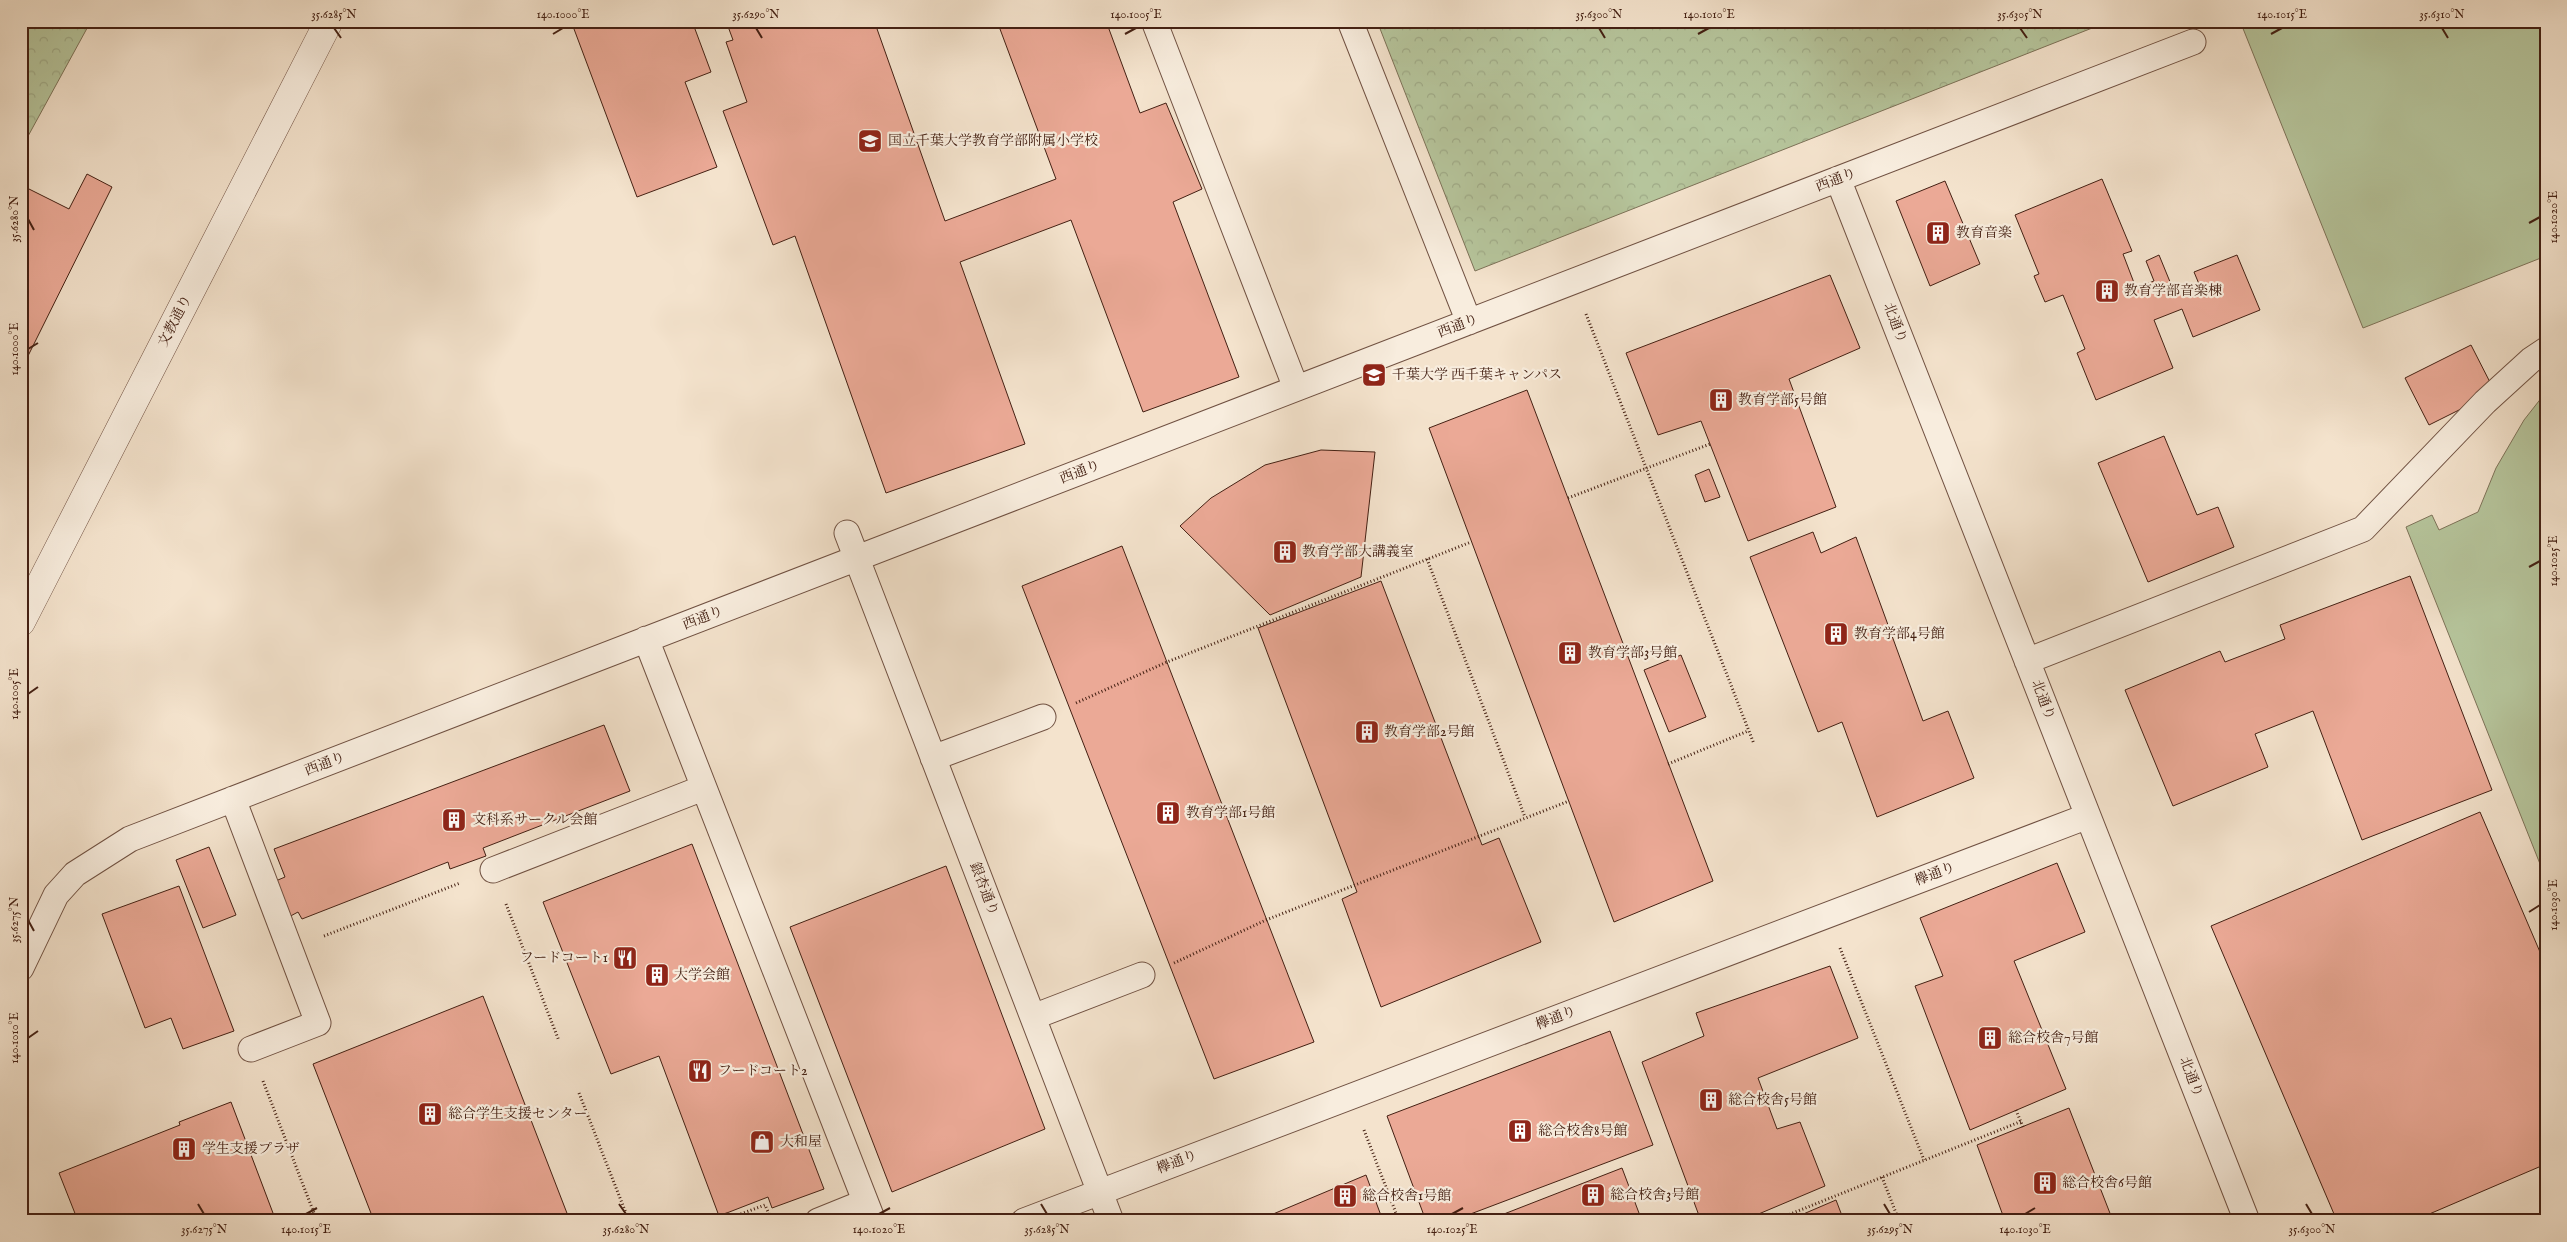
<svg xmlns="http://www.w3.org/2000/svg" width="2567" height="1242" font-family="'IM FELL English','Noto Serif JP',serif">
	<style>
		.park { fill: url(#park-crowns); stroke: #7d7258 }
		.pitch { fill: #b6c59c; stroke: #7d7258 }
		.building { fill: #eba996; stroke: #442013 }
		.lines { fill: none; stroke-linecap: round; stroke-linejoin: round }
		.service-casing { stroke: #705142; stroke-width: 27 }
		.tertiary-casing { stroke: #705142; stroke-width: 29 }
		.path { stroke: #442013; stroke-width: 3; stroke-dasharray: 1 2.5; stroke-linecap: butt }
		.service { stroke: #f8edde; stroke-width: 25 }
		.tertiary { stroke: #f8edde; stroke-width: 28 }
		.ticks { fill: none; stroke: #442013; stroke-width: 2 }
		.labels { text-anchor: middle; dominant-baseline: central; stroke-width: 4.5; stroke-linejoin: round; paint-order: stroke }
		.poi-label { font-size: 14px; fill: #442013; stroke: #f8edde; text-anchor: start }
		.street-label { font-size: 14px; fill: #442013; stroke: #f8edde }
		.neatline { fill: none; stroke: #442013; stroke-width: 2 }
		.ticks-label { font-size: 12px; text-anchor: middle; fill: #442013 }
	</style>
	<defs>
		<pattern id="park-crowns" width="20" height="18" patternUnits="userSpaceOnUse" patternTransform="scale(1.25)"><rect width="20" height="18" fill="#b6c59c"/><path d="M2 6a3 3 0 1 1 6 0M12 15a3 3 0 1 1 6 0" fill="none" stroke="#9ea986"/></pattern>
	</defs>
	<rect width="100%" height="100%" fill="#f4e3cd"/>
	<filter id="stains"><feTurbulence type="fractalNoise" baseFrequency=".004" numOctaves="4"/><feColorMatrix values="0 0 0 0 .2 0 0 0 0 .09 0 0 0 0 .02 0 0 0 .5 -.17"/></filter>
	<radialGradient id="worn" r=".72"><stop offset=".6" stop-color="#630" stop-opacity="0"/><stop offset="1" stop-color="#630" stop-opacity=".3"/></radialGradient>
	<path class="park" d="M21,21H91L21,149Z
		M1377,21H2110L1475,271Z"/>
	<path class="pitch" d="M2240,21H2546V256L2363,328Z
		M2546,392V879L2406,527L2432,515L2439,530L2478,512L2496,468L2524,420Z"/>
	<path class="building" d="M571,21H662L664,27L682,21H692L711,72L685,82L717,167L637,197Z
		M726,21H888L876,26L945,221L1056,179L997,21H1106L1140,113L1166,103L1202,189L1173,202L1239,377L1143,412L1071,220L960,262L1025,444L886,493L795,236L773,245L723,111L747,102L726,42L733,40Z
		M87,174L112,187L21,370V185L69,209Z
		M2102,179L2132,251L2123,254L2136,288L2154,281L2146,261L2159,255L2175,294L2199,284L2194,272L2237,255L2260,310L2193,337L2182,309L2154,320L2173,368L2096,400L2077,353L2085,349L2063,295L2045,302L2034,276L2039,274L2015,215Z
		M1945,181L1980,264L1930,286L1896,201Z
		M1830,275L1860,348L1789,379L1836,507L1748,541L1701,421L1658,435L1626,353Z
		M2471,345L2495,392L2429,425L2405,378Z
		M1527,390L1713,881L1614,922L1429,428Z
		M2164,436L2197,515L2218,507L2234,547L2148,582L2098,463Z
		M1321,450L1375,452L1361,577L1270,615L1180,526L1211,498L1265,465Z
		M1709,469L1720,497L1705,502L1695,475Z
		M1813,532L1821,553L1856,537L1923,721L1948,711L1974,778L1877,817L1842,722L1818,732L1750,557Z
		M1122,546L1314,1042L1214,1079L1022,586Z
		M2410,576L2492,790L2362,840L2313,711L2255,734L2268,767L2173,806L2125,690L2220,651L2225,662L2285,639L2280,625Z
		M1381,581L1482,845L1499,838L1541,942L1381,1007L1342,899L1357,892L1258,628Z
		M1681,655L1706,717L1669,732L1644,670Z
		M604,725L630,791L483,848L486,856L450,869L448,862L302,919L298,912L285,919L271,883L285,877L274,849Z
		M2480,812L2546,966V1164L2413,1221H2337L2211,926Z
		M692,844L824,1189L772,1208L768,1197L719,1216L659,1056L611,1074L543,902Z
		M209,847L236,915L203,928L176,860Z
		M2057,863L2085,932L2014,961L2066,1089L1970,1130L1915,986L1943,976L1920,918Z
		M946,866L1045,1129L892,1192L790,927Z
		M179,886L234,1031L183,1049L171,1018L145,1028L102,914Z
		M1830,966L1858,1038L1758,1078L1777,1129L1800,1122L1825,1186L1742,1221H1701L1642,1062L1704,1036L1696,1013Z
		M483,996L570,1221H374L313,1064Z
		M1610,1031L1653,1145L1452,1221H1426L1387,1116Z
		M231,1102L276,1221H78L59,1173L180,1125L179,1122Z
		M2069,1108L2113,1221H2005L1977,1145Z
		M1622,1168L1642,1221H1486Z
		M1366,1175L1383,1221H1268L1266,1217Z
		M1836,1200L1844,1221H1787Z"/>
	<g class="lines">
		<defs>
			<path id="service" d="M1154,21L1296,388
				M1350,21L1469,322
				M1838,179L2247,1221
				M847,533L1111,1221
				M646,639L873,1221
				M2027,661L2363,529L2485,402L2531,360L2546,350
				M933,758L1043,717
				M233,799L318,1023L251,1049
				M493,870L703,788
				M21,968L56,895L75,874L130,839L2193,42
				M1033,1017L1142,975
				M818,1221L865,1202
				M1024,1221L2088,816"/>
			<path id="tertiary" d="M21,622L329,21"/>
		</defs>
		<use href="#service" class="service-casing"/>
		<use href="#tertiary" class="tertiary-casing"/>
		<path class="path" d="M1586,314L1754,744
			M1568,498L1710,444
			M1427,559L1525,817
			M1076,703L1167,662L1471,542
			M1668,764L1748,731
			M506,904L559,1041
			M324,936L460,883
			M1840,948L1924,1160
			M1174,963L1266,920L1569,801
			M263,1081L317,1221
			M579,1093L629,1221
			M2016,1110L2023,1127
			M1364,1130L1399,1221
			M1882,1177L1899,1221
			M725,1213L727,1219L765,1205L769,1214L751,1221
			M1773,1221L2022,1121"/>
		<use href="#service" class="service"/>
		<use href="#tertiary" class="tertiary"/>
	</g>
	<path class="ticks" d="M334,28L341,38M756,28L762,38M1599,28L1605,38M2020,28L2027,38M2442,28L2448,38M553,34L563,28M1125,34L1136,28M1698,34L1709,28M2271,34L2282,28M28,219L34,230M2529,223L2540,217M28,349L38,343M2529,567L2540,561M28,694L38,687M2529,912L2540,905M28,920L34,931M28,1038L38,1031M198,1204L204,1214M619,1204L626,1214M1041,1204L1047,1214M1884,1204L1890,1214M2306,1204L2312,1214M306,1214L317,1208M879,1214L890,1208M1452,1214L1463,1208M2025,1214L2035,1208"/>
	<defs>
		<symbol id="school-square" viewBox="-11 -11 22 22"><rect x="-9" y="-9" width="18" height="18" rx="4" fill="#8f2418" stroke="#f8edde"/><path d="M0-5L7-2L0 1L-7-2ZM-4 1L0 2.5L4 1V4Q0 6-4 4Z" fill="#fff"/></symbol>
		<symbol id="building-square" viewBox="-11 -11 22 22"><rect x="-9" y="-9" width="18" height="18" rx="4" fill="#8f2418" stroke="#f8edde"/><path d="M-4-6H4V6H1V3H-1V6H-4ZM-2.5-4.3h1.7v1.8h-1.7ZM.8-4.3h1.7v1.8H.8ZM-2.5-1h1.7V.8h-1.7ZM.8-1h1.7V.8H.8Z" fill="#fff"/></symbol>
		<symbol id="university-square" viewBox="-11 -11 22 22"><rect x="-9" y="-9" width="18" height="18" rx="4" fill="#8f2418" stroke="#f8edde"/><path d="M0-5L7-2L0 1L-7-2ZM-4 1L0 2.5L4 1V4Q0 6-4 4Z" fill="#fff"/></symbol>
		<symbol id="restaurant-square" viewBox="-11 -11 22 22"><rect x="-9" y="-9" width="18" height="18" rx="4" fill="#8f2418" stroke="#f8edde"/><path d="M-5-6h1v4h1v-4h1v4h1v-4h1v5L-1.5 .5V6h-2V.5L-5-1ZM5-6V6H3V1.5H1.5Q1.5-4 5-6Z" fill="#fff"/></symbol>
		<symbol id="shop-square" viewBox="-11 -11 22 22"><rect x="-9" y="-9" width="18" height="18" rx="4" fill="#8f2418" stroke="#f8edde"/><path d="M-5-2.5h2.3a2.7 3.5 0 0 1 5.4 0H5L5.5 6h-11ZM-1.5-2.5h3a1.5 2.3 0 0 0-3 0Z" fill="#fff"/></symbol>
	</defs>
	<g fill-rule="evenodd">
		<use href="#school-square" x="856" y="127" width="28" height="28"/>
		<use href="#building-square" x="1924" y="219" width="28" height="28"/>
		<use href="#building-square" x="2093" y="277" width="28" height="28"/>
		<use href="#university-square" x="1360" y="361" width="28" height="28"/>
		<use href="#building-square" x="1707" y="386" width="28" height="28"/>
		<use href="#building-square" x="1271" y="538" width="28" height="28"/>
		<use href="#building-square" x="1822" y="620" width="28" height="28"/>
		<use href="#building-square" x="1556" y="639" width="28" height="28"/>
		<use href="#building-square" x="1353" y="718" width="28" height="28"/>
		<use href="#building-square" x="1154" y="799" width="28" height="28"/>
		<use href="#building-square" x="440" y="806" width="28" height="28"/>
		<use href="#restaurant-square" x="611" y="944" width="28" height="28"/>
		<use href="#building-square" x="643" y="961" width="28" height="28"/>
		<use href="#building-square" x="1976" y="1024" width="28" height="28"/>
		<use href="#restaurant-square" x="686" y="1057" width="28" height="28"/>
		<use href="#building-square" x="1697" y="1086" width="28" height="28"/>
		<use href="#building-square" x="416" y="1100" width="28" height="28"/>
		<use href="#building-square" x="1506" y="1117" width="28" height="28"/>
		<use href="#shop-square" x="748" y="1128" width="28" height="28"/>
		<use href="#building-square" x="170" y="1135" width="28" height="28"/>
		<use href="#building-square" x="2031" y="1169" width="28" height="28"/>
		<use href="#building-square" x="1579" y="1181" width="28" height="28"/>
		<use href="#building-square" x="1331" y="1182" width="28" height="28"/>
	</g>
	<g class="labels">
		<g class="poi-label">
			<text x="888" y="141">国立千葉大学教育学部附属小学校</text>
			<text x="1956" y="233">教育音楽</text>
			<text x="2124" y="291">教育学部音楽棟</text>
			<text x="1392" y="375">千葉大学 西千葉キャンパス</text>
			<text x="1738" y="400">教育学部5号館</text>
			<text x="1302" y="552">教育学部大講義室</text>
			<text x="1854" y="634">教育学部4号館</text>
			<text x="1588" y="653">教育学部3号館</text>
			<text x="1384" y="732">教育学部2号館</text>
			<text x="1186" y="813">教育学部1号館</text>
			<text x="472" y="820">文科系サークル会館</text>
			<text x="608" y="958" text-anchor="end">フードコート1</text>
			<text x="674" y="975">大学会館</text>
			<text x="2008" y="1038">総合校舎7号館</text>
			<text x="718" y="1071">フードコート2</text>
			<text x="1728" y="1100">総合校舎5号館</text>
			<text x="448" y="1114">総合学生支援センター</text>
			<text x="1538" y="1131">総合校舎8号館</text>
			<text x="780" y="1142">大和屋</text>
			<text x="202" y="1149">学生支援プラザ</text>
			<text x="2062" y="1183">総合校舎6号館</text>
			<text x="1610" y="1195">総合校舎3号館</text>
			<text x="1362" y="1196">総合校舎1号館</text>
		</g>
		<g class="street-label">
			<text transform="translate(1836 180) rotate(-21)">西通り</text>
			<text transform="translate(175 321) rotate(-63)">文教通り</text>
			<text transform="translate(1895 323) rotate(69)">北通り</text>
			<text transform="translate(1458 326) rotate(-21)">西通り</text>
			<text transform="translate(1080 472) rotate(-21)">西通り</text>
			<text transform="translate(703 618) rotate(-21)">西通り</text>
			<text transform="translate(2043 700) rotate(69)">北通り</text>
			<text transform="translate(325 764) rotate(-21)">西通り</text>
			<text transform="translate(1935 874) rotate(-21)">欅通り</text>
			<text transform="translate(984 889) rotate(69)">銀杏通り</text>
			<text transform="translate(1556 1018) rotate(-21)">欅通り</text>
			<text transform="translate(2191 1077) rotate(69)">北通り</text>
			<text transform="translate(1177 1162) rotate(-21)">欅通り</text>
		</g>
	</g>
	<rect width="2567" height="1242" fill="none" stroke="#f4e3cd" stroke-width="55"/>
	<rect x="28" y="28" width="2512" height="1186" class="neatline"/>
	<g class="ticks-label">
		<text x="334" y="18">35.6285°N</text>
		<text x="563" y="18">140.1000°E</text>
		<text x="756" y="18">35.6290°N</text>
		<text x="1136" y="18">140.1005°E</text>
		<text x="1599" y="18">35.6300°N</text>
		<text x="1709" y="18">140.1010°E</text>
		<text x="2020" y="18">35.6305°N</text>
		<text x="2282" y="18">140.1015°E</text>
		<text x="2442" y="18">35.6310°N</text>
		<text transform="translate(2553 217) rotate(-90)" y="4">140.1020°E</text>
		<text transform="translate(14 219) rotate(-90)" y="4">35.6280°N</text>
		<text transform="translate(14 349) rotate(-90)" y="4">140.1000°E</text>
		<text transform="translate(2553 561) rotate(-90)" y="4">140.1025°E</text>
		<text transform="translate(14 694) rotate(-90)" y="4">140.1005°E</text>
		<text transform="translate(2553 905) rotate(-90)" y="4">140.1030°E</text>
		<text transform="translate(14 920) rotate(-90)" y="4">35.6275°N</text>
		<text transform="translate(14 1038) rotate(-90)" y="4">140.1010°E</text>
		<text x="204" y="1233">35.6275°N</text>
		<text x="306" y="1233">140.1015°E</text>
		<text x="626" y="1233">35.6280°N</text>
		<text x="879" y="1233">140.1020°E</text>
		<text x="1047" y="1233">35.6285°N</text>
		<text x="1452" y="1233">140.1025°E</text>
		<text x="1890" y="1233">35.6295°N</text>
		<text x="2025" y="1233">140.1030°E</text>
		<text x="2312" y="1233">35.6300°N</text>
	</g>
	<rect width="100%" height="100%" filter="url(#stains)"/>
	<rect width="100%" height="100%" fill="url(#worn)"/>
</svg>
